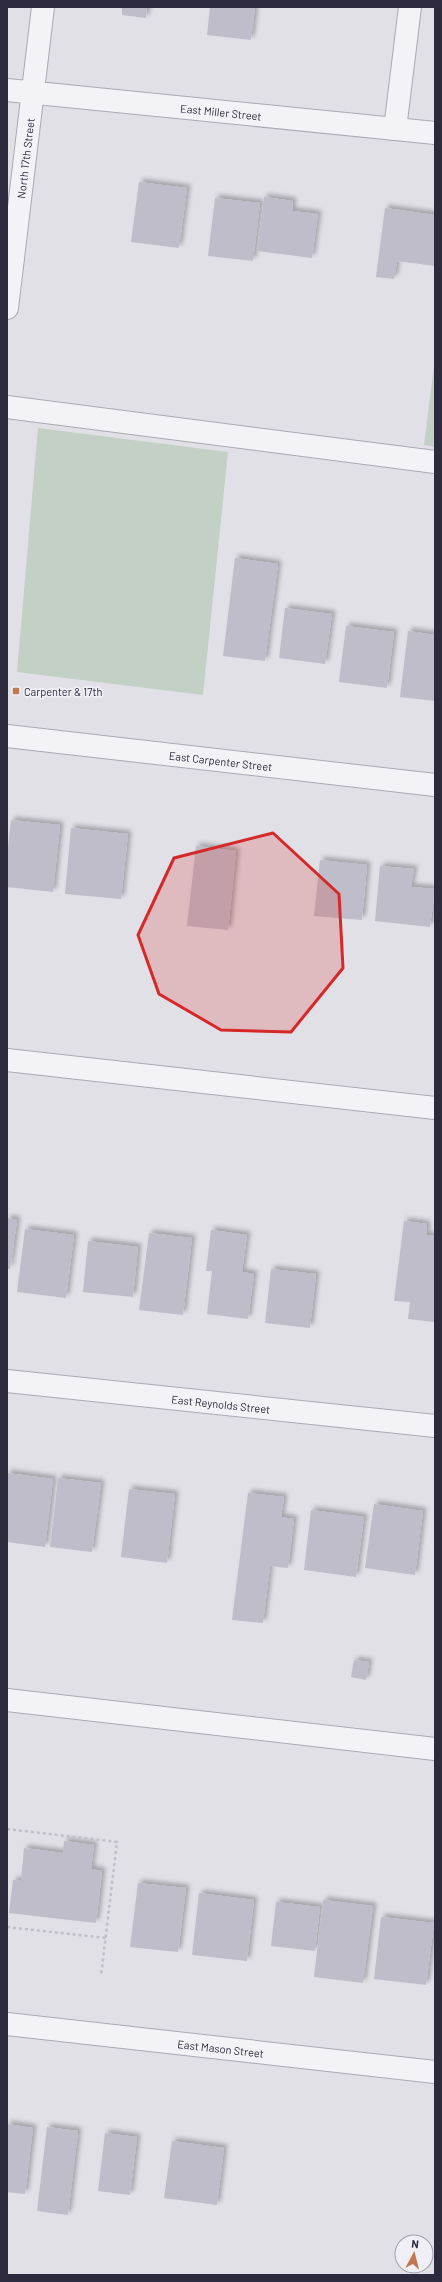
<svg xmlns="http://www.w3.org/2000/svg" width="442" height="2282" font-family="Barlow,sans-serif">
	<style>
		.green { fill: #c2d0c5 }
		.building { fill: #bfbdc9; filter: url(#shadow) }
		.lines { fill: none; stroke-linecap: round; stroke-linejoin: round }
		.minor-casing { stroke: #aba9b4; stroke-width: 24 }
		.path { stroke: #c0bec6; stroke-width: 2.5; stroke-dasharray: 3 3; stroke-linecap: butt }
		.minor { stroke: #f3f2f6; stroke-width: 22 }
		.marked { fill: #d62828; fill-opacity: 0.2; stroke: #d62828; stroke-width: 3; stroke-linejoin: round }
		.poi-dot { fill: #c07951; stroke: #efeff5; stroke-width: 1.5 }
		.labels { text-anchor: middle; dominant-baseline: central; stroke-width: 3.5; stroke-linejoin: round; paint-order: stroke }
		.street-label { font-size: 11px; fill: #2d2a3d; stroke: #efeff5 }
		.poi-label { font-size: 11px; fill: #2d2a3d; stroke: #efeff5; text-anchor: start }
	</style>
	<defs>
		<filter id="shadow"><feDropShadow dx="3.5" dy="-3.5" stdDeviation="2" flood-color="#0004"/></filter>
	</defs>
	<rect width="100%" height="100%" fill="#e1e0e7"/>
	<path class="green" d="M435,358V447L424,445Z
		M38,428L228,452L203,695L17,672Z"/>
	<path class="building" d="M122,7H147L146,18L122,15Z
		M210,7H255L251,40L207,35Z
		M139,182L187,188L179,248L131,242Z
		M264,197L293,201L292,211L318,214L312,258L257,251Z
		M215,198L260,203L253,261L208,256Z
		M385,208L435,215V266L397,261L394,279L376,277Z
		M235,558L278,564L265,661L223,656Z
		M285,608L332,614L325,664L279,658Z
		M346,626L394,632L387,688L339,682Z
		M408,631L435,635V701L400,697Z
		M11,820L60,825L53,892L7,887V856Z
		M71,828L128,834L121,899L65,894Z
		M196,846L236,851L228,930L187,926Z
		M320,860L367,865L362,920L314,916Z
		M380,866L414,869L411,887L435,889L430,927L375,921Z
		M7,1218L17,1220L10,1269H7Z
		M404,1221L427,1224L426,1235L435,1236L434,1322L408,1319L410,1302L394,1301Z
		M25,1229L74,1235L66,1298L17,1292Z
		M211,1230L247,1235L242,1272L254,1274L248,1319L207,1314L212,1271H206Z
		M149,1233L192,1238L183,1315L139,1310Z
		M88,1241L138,1247L133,1297L83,1292Z
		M271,1269L316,1274L310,1328L265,1323Z
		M7,1473L53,1479L45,1547L7,1542Z
		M58,1478L101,1483L92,1552L50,1547Z
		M129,1489L175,1494L167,1563L121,1557Z
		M248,1493L284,1497L281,1517L294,1519L288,1568L270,1566L263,1623L232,1620Z
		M374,1504L423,1511L415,1575L365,1568Z
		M311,1510L364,1517L356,1577L304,1570Z
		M354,1660L369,1662L366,1680L351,1677Z
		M64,1841L94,1845L91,1869L102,1871L96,1923L9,1913L13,1880L21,1881L24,1848L63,1853Z
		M138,1883L186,1888L178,1952L130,1947Z
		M199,1893L254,1900L247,1961L192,1955Z
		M323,1900L373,1906L363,1983L314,1977Z
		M276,1902L320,1907L315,1951L271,1946Z
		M381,1917L434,1923L426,1985L374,1979Z
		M7,2124L33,2128L25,2194L7,2192Z
		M47,2127L78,2131L68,2215L37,2211Z
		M105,2133L137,2137L130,2195L98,2191Z
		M172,2141L224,2148L217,2205L164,2198Z"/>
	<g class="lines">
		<defs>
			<g id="minor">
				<path id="s1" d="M7,90L435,133"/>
				<path d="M395,129L410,7"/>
				<path id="s2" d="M7,308L43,7"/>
				<path d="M7,407L435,462"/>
				<path id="s3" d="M7,736L435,785"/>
				<path d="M7,1060L435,1108"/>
				<path id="s4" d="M7,1381L435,1426"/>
				<path d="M7,1700L435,1749"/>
				<path id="s5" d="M7,2024L435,2072"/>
			</g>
		</defs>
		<use href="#minor" class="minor-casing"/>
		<path class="path" d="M7,1829L117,1842L101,1976
			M7,1927L106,1938"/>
		<use href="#minor" class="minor"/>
	</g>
	<path class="marked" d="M273,833L339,894L343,968L291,1032L221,1030L159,994L138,935L174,858Z"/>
	<rect class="poi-dot" x="12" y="687" width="8" height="8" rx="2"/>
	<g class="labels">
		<g class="street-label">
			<text stroke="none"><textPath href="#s1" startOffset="215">East Miller Street</textPath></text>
			<text stroke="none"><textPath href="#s2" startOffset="151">North 17th Street</textPath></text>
			<text stroke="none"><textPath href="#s3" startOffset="215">East Carpenter Street</textPath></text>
			<text stroke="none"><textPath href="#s4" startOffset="215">East Reynolds Street</textPath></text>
			<text stroke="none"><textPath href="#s5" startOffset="215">East Mason Street</textPath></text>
		</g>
		<g class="poi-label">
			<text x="24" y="691">Carpenter &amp; 17th</text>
		</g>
	</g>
	<rect width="442" height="2282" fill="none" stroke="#2d2a3d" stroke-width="16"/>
	<g transform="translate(414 2254) rotate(7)"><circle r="19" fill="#efeff5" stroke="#a1a0ab"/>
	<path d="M0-3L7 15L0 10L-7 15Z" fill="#c07951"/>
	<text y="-6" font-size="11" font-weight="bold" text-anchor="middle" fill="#2d2a3d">N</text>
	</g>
</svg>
